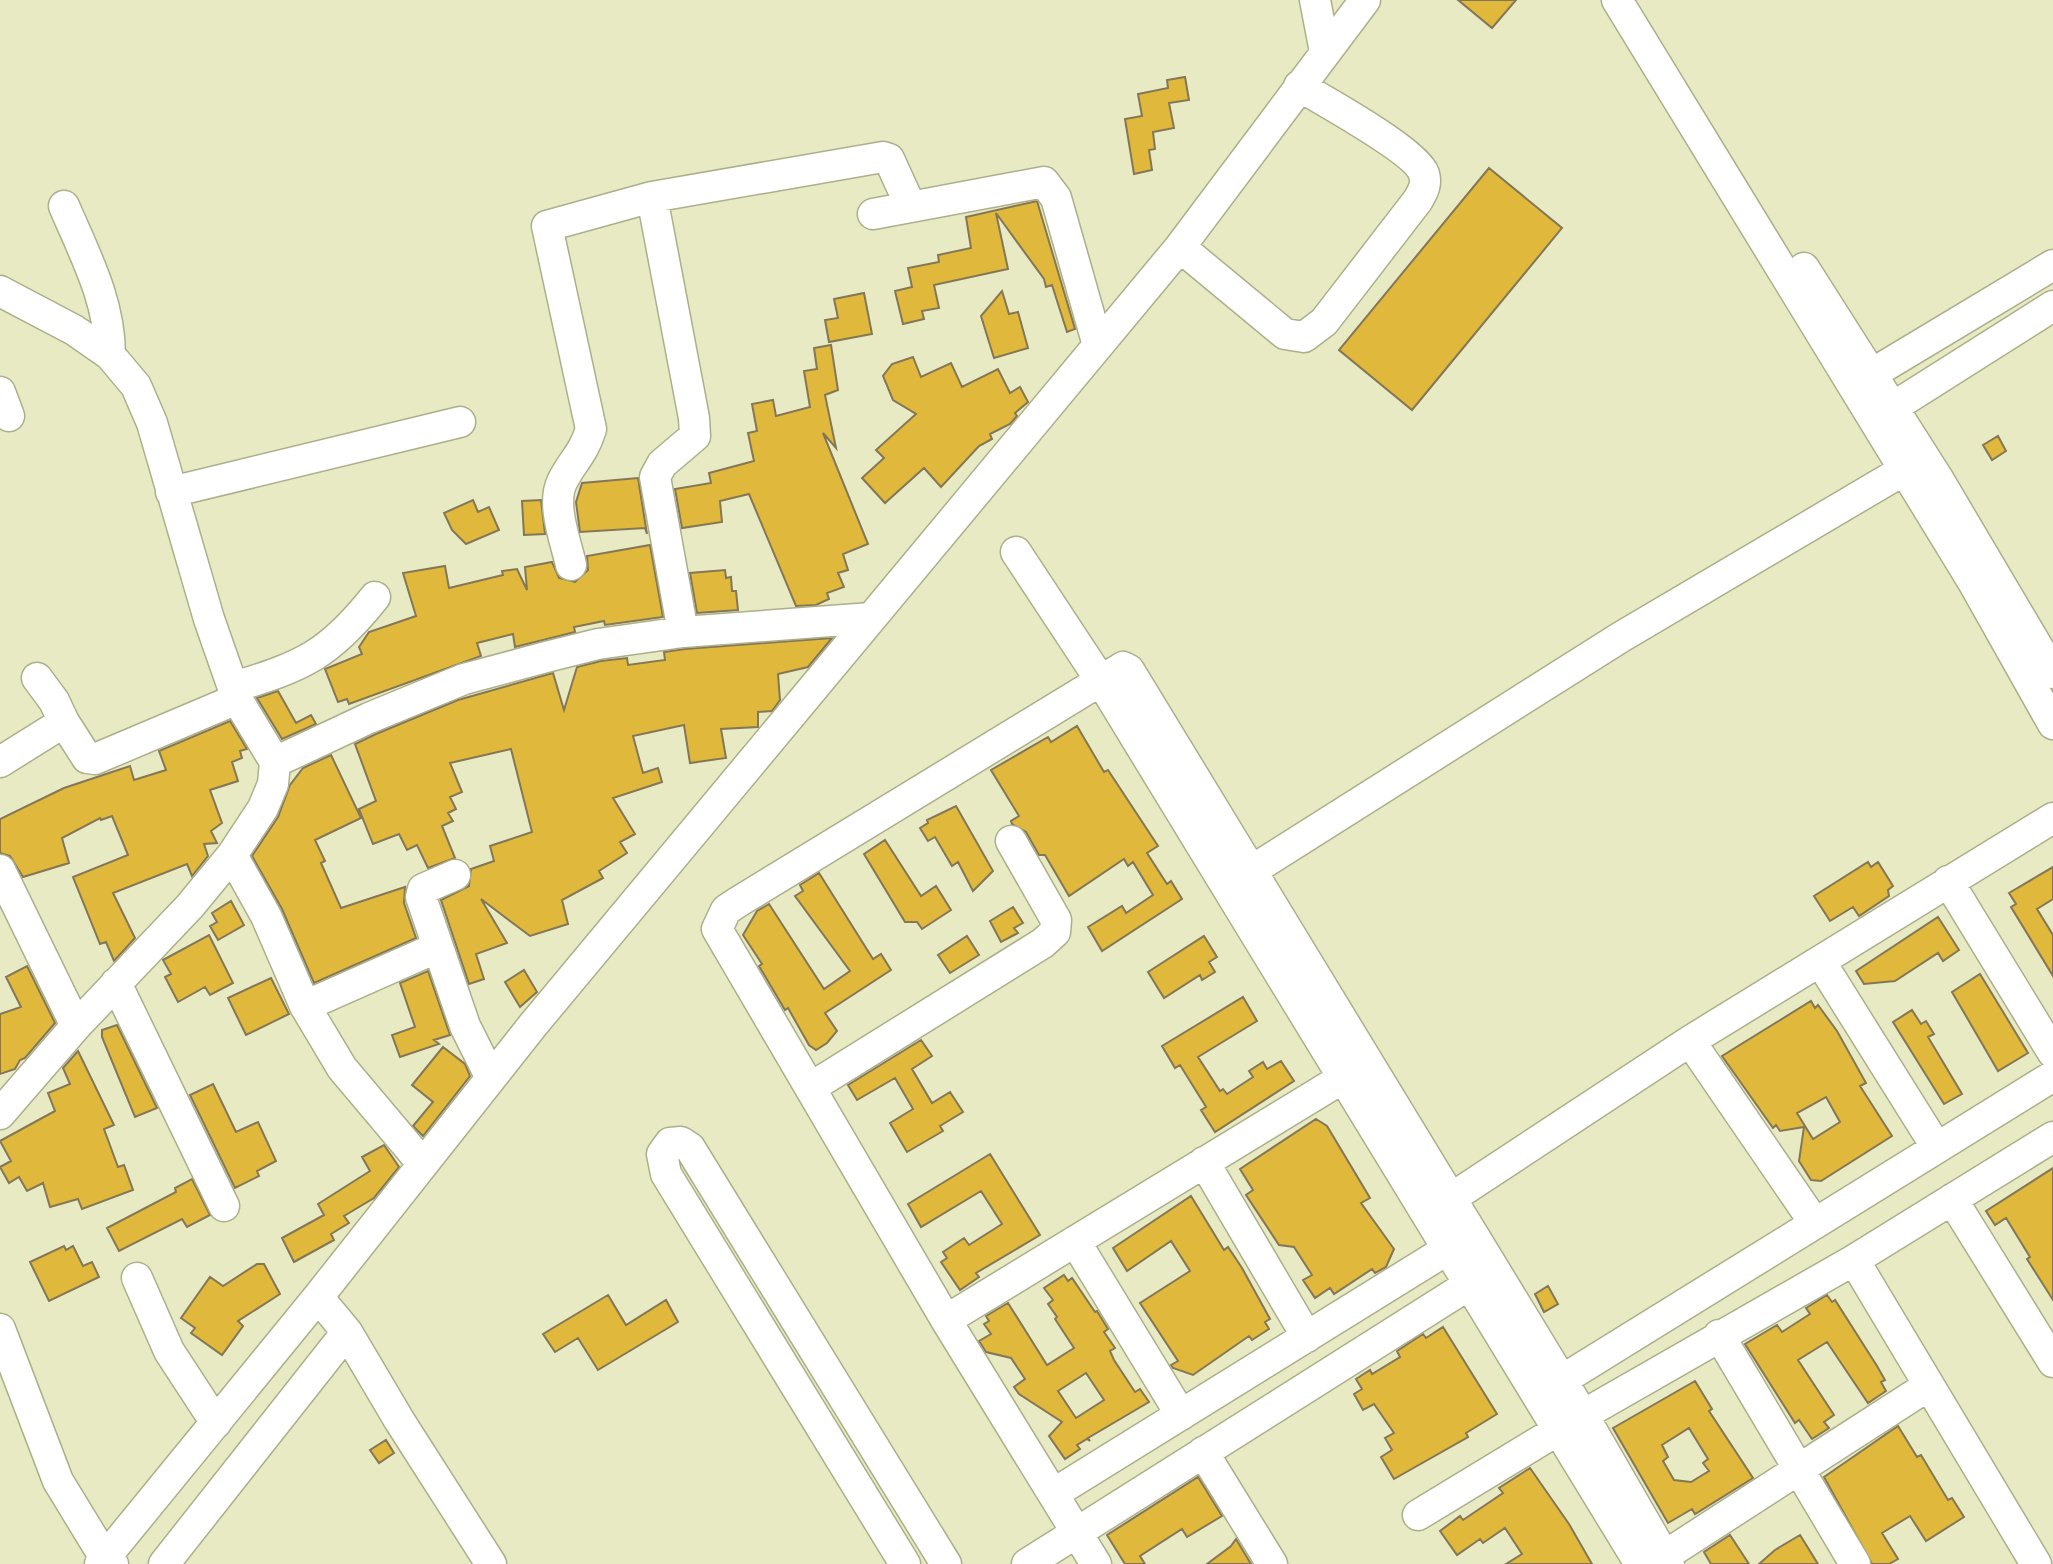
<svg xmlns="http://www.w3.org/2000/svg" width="2053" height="1564" font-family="'Varela Round',sans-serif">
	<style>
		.building { fill: #e0b83b; stroke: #837755; stroke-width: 2; fill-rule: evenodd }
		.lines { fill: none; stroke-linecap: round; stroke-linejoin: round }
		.minor-casing { stroke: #adaf8a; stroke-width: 33 }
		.minor { stroke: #fff; stroke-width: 30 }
	</style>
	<rect width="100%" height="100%" fill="#e8eac3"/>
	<path class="building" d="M1458,0H1516L1492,28Z
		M1185,77L1189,100L1169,103L1174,128L1153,132L1155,149L1149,150L1152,170L1134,174L1125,119L1142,116L1138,94L1168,88L1167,80Z
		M1489,168L1562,228L1412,410L1339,350Z
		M1037,201L1075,329L1067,332L1052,285L1046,287L1044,279L996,213L1008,269L934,285L939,308L922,311L924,319L903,324L895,291L912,287L908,268L939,262L938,255L971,248L966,217Z
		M1002,291L1009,314L1018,312L1028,348L994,358L981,316Z
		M864,293L872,334L829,342L825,320L838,318L834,299Z
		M831,345L838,390L825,395L836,448L823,433L868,544L843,554L848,570L838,573L844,587L827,593L829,599L816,605L796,606L749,494L720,501L722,522L682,528L675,489L711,483L709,473L754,461L748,433L757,431L752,404L773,400L776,416L810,407L804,371L817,369L814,348Z
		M913,357L921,377L951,363L962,387L998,369L1010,393L1020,387L1028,402L1015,413L1017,416L1010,424L990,434L992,439L979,446L941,487L924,468L885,503L862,478L884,458L876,450L916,414L893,400L883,376L892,364Z
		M1998,436L2006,451L1992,460L1983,445Z
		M638,478L647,534L645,528L580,532L576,502L582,483Z
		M473,500L478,512L489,507L499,530L466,544L452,530L444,513Z
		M541,500L545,534L524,535L522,501Z
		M650,545L663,617L605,625L604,621L574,627L575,632L515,647L513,634L477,643L481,656L349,704L347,699L338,702L325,669L362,654L359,647L369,632L416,616L403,573L445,566L449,588L503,575L502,571L517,569L527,590L525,567L552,562L559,578L575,582L588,570L587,556Z
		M725,570L726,578L731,577L732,591H736L738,610L697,613L690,573Z
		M832,638L808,667L778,674L780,700L772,711L758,712V727L721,729L726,758L690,763L684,725L633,736L643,773L658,768L662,782L613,798L635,834L620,842L627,853L599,871L603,878L562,900L568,924L530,936L481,899L507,943L476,954L484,979L469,984L441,900L469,886L471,869L494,861L490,846L532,832L511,749L450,763L462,792L450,797L456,809L448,813L453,821L442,826L455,858L428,868L417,845L407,850L399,834L373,844L359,809L376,801L355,744L376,734L458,700L553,673L564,710L577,667L601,661L627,658L628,665L665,660L664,652L685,649Z
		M278,691L296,723L311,715L316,724L282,739L257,698Z
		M230,721L247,749L240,751L242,758L232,762L238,781L210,790L222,823L211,831L217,843L204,844L208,856L192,876L187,864L113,893L135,938L114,961L106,942L100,944L73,877L128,855L112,816L101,820L100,818L62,838L69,863L23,877L10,856L0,853V819L64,788L130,766L134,780L166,770L159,751Z
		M1077,726L1104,772L1108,770L1158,846L1147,853L1167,884L1171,881L1182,899L1102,951L1088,927L1122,906L1126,913L1153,895L1133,862L1128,866L1124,859L1069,896L1045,855H1039L1026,832L1012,824L1011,821L1019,816L991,770L1048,737L1051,742Z
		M331,755L361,818L315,840L325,861L321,863L341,908L405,887L404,903L416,938L314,983L282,909L252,856L278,817L290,785L303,768Z
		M956,806L993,871L973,891L958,862L952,866L935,837L928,841L920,828L928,823L927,820Z
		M885,840L921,896L936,886L951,910L922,929L917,922H905L864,854Z
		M1868,862L1871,867L1878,862L1893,886L1888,890L1889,896L1859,916L1853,907L1830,921L1814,896Z
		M2053,867V899L2037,909L2053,935V976L2011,907L2016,904L2009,893Z
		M819,873L873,959L881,954L891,970L825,1013L837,1031L827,1043L816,1050L809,1045L788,1008L785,1010L759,966L762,964L743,935L757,911L769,904L824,989L850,971L795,896L803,891L800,885Z
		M231,901L244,925L218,940L210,926L217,922L212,913Z
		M1013,907L1023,923L1014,928L1018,933L1001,942L990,921Z
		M1938,917L1959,950L1943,961L1938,953L1895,981L1864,984L1856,971Z
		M209,935L233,983L210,995L205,987L178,1002L165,977L171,974L163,960Z
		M967,936L979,955L950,973L938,955Z
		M1204,936L1217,957L1209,962L1215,972L1202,980L1200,975L1164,998L1148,972Z
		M27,966L55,1023L25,1058L20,1060L15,1069L0,1074V1014L21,1007L6,977Z
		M524,970L537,992L520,1007L505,982Z
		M428,971L450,1035L434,1040L439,1044L400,1057L392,1035L415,1027L400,983Z
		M1980,974L2028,1053L1998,1071L1952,992Z
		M271,978L289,1014L246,1035L228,998Z
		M1243,997L1257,1021L1198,1057L1220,1091L1223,1089L1227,1094L1253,1077L1249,1071L1263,1062L1267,1069L1281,1061L1294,1081L1215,1132L1201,1110L1206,1107L1203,1102L1180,1065L1175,1068L1162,1046Z
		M1811,1001L1815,1008L1818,1005L1837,1031L1866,1083L1860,1086L1892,1136L1821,1181L1811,1180L1799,1161L1804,1127L1780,1131L1776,1125L1773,1128L1722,1056ZM1826,1097L1840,1122L1813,1139L1797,1113Z
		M1912,1010L1921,1024L1926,1021L1934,1034L1928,1037L1962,1094L1944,1104L1893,1022Z
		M117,1025L157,1108L135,1117L102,1037V1030Z
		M921,1040L932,1056L912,1069L932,1103L950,1092L963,1112L940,1126L943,1131L907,1152L890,1123L913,1109L895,1078L857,1100L848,1085Z
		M443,1047L465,1064L470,1076L423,1136L413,1126L433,1102L412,1085Z
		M78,1051L114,1125L104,1129L118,1167L124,1165L133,1190L82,1209L78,1199L50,1207L43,1183L27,1191L19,1177L9,1183L0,1167L11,1161L0,1141L55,1111L48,1093L70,1084L63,1068Z
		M213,1084L236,1132L258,1122L276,1161L257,1171L259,1176L235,1188L190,1095Z
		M1316,1119L1327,1126L1370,1198L1361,1203L1394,1249L1386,1267L1375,1273L1372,1269L1334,1294L1330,1288L1315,1298L1303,1280L1312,1275L1294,1247L1279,1245L1246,1195L1253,1190L1240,1169Z
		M384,1145L399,1167L374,1198L344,1216L349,1223L331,1234L334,1240L294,1262L282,1238L324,1215L318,1204L370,1171L362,1157Z
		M990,1154L1040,1235L976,1273L979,1277L960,1290L941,1262L947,1258L943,1252L964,1238L969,1245L1002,1224L981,1191L921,1227L908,1204Z
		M2053,1168V1300L2027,1259L2030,1257L2006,1218L1995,1225L1986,1211Z
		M192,1179L210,1215L187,1227L182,1219L119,1251L107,1228L176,1192L175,1188Z
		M1191,1196L1224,1250L1228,1247L1242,1268L1270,1319L1265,1322L1269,1329L1252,1340L1249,1336L1193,1375L1173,1368L1171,1365L1178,1361L1140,1303L1190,1271L1171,1241L1127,1271L1113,1248Z
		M64,1246L66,1250L73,1246L83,1266L92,1262L99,1277L49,1301L30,1262Z
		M257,1264H264L280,1294L238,1321L243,1326L222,1355L191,1333L195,1328L181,1318L210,1277L223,1286Z
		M1064,1275L1068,1281L1072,1278L1095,1312L1097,1311L1108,1329L1104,1332L1115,1348L1110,1351L1114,1360L1135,1392L1140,1389L1149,1402L1088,1438L1090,1441L1087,1439L1077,1445L1080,1449L1065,1459L1049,1436L1062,1422L1019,1394L1014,1387L1025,1379L1011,1358L986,1352L979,1341L991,1334L984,1324L989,1321L986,1316L1008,1303L1047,1365L1074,1348L1055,1319L1057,1317L1048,1304L1053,1300L1044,1288ZM1086,1373L1104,1400L1076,1418L1058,1391Z
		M1548,1286L1558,1304L1544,1312L1535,1294Z
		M608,1295L626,1325L666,1300L678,1322L598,1370L578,1338L555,1352L543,1334Z
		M1827,1295L1832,1302L1835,1300L1877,1366L1885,1380L1881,1382L1886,1391L1868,1403L1827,1342L1798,1360L1834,1415L1824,1422L1829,1428L1812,1439L1799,1420L1795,1423L1745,1344L1777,1325L1782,1332L1810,1314L1806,1308Z
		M1443,1327L1497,1414L1466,1433L1468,1437L1394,1479L1381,1457L1392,1450L1385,1438L1394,1433L1374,1404L1363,1410L1354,1394L1362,1389L1356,1379L1370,1370L1372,1374L1400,1357L1397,1351L1423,1334L1426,1338Z
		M1695,1381L1712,1409L1709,1411L1753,1478L1695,1514L1692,1509L1668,1523L1613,1428ZM1689,1428L1708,1459L1703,1463L1709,1471L1691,1482L1674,1480L1663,1461L1668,1457L1662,1445Z
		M1898,1426L1917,1457L1921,1455L1948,1500L1952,1498L1964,1517L1926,1541L1910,1516L1882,1533L1898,1559L1889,1564H1872L1824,1477Z
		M386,1440L394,1453L379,1463L370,1450Z
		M1530,1468L1569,1524L1592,1564H1506L1522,1554L1505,1528L1483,1543L1480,1539L1457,1555L1440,1531L1460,1516L1463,1520L1503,1493L1499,1488Z
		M1198,1477L1222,1516L1187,1537L1182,1529L1140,1556L1145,1564H1125L1107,1535Z
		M1730,1535L1749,1564H1711L1704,1552Z
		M1800,1535L1818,1564H1759L1775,1550Z
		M1236,1539L1251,1564H1207L1231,1546Z"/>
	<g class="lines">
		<defs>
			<path id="minor" d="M1315,0L1325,52
				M1617,0L1973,582L2053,724
				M64,206C85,255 110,301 110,355
				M873,214L1044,182L1056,198L1097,342
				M1180,247L1285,334L1304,337L1324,322L1418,200C1423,191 1427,185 1424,174C1417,152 1323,100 1299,86
				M1804,268L1937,477L2053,673
				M0,291L74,330L110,355L136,386L152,423L209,619L237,699L275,762L273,784L263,808L232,855L190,906L76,1026L0,1114
				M1855,384L2053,265
				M0,392L9,416
				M1876,418L2053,306
				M171,492L460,422
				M1016,552L1101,681L1640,1564
				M571,565C566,542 551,505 562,482C572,461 583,455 591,429L547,226L652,197
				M683,632L655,477L662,464L695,436L694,418L652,197L883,157L889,159L910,205
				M234,687C303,666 329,655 375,597
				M64,722L87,758L95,759L237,699
				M0,762L64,722L54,701L37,678
				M275,762L369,718L464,679L546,657L598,644L683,632L871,618
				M232,855L266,916L305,1006L342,1068L422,1163
				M0,870L76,1026
				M1251,871L1621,637L1904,470
				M455,875L423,889L421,897L465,1026L491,1078
				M1948,881L2053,1053
				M1820,961L1937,1148
				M116,983L224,1206
				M305,1006L436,948
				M1690,1041L1814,1222
				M810,1088L1043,943L1055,932L1056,920L1011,841
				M1204,1162L1307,1337
				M1450,1199L1690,1041L2053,818
				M1952,1199L2053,1362
				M1075,1241L1181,1415
				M1854,1260L2036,1564
				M137,1278L169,1351L216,1423
				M318,1297L347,1332L399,1420L491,1564
				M946,1320L1343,1078
				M0,1329L58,1481L105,1558L113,1564
				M1719,1335L1855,1564
				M1546,1390L2053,1076
				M1203,1452L1272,1564
				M1053,1494L1448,1249
				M1418,1515L1583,1415L1854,1260L2053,1137
				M100,1564L318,1297L533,1025L1180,247L1365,0
				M164,1564L347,1332
				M905,1564L666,1174L662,1154L670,1143L681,1142L690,1148L946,1564
				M1027,1564L1470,1284
				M1096,1564L946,1320L717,929L726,910L738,902L1123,667L1129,670L1583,1415L1669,1564
				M1652,1564L1928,1386"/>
		</defs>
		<use href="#minor" class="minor-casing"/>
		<use href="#minor" class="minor"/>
	</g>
</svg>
